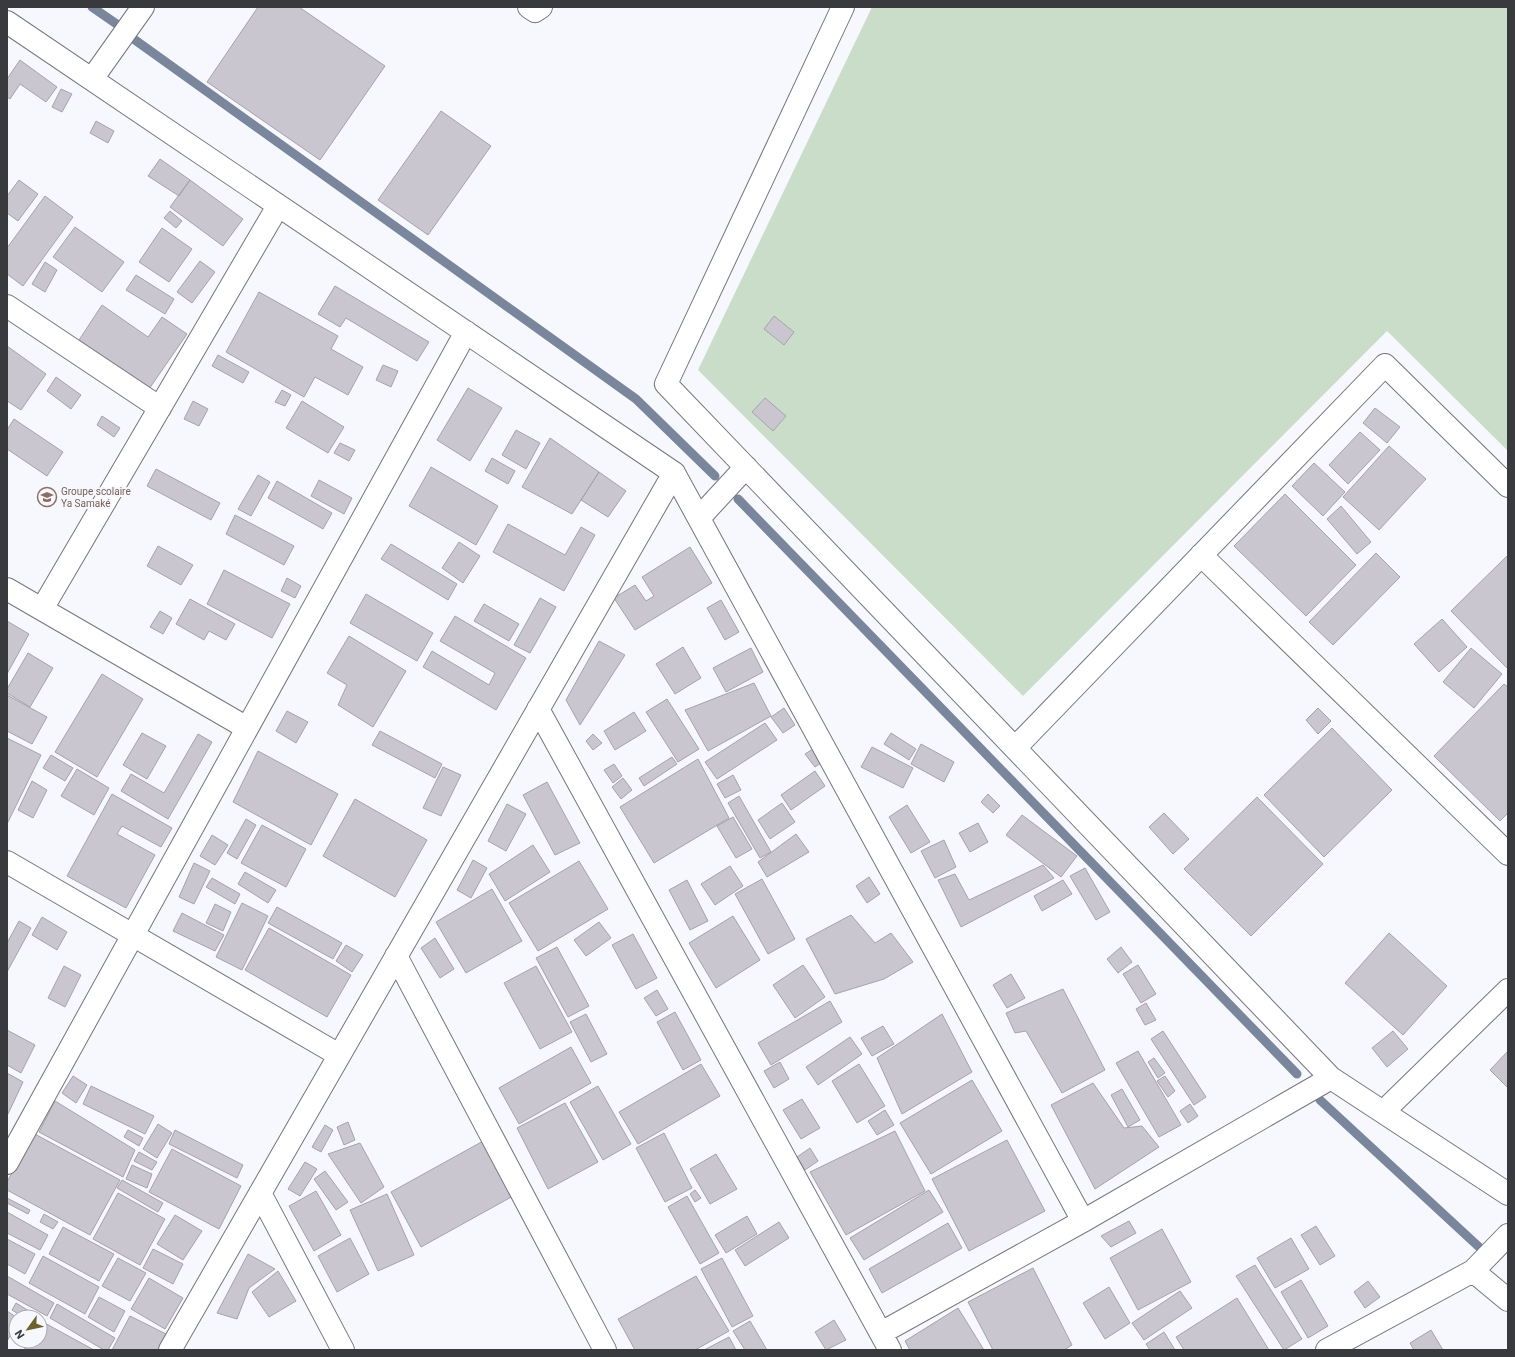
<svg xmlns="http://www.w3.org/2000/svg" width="1515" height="1357" font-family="Roboto,sans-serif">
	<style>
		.green { fill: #c9ddc8 }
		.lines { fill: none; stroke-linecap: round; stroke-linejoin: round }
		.stream { stroke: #79869c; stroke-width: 9 }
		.building { fill: #cac6cf; stroke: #a6a2aa }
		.minor-casing { stroke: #75767e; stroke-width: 24 }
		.minor { stroke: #fff; stroke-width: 22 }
		.labels { text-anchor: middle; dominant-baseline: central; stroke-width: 4; stroke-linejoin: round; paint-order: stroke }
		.education-label { font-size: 10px; fill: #785e54; stroke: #f7f8fe; text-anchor: start }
	</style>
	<rect width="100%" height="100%" fill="#f7f8fe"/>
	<path class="green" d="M872,7H1508V451L1387,331L1023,696L698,370Z"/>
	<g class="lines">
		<path class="stream" d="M92,7L118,25
			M135,40L636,399L715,476
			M738,499L1297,1074
			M1320,1100L1479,1247"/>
	</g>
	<path class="building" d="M258,7H299L385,66L320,160L207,82Z
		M20,60L57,87L46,102L20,84L10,99L7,97V79Z
		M61,89L72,94L62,112L52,107Z
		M441,111L491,146L428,235L378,200Z
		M96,121L114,131L108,143L90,133Z
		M160,159L190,180L179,196L148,176Z
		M19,180L38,194L18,221L7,213V196Z
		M190,180L243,219L223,246L170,207Z
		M45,196L73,217L23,286L7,274V248Z
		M170,211L182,221L176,228L164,218Z
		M75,227L124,262L102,292L53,257Z
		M162,228L192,249L169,282L139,262Z
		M200,261L215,272L192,303L177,292Z
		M45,262L57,270L45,292L32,284Z
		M136,275L174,299L165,314L126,290Z
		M335,286L429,342L417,361L346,318L340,327L318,314Z
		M259,292L338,336L331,349L363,367L348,395L315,377L304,397L226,352Z
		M102,305L148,337L162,317L187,334L149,389L79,340Z
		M774,316L794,332L784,345L764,329Z
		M7,346L46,374L21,410L7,401Z
		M218,355L249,372L243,383L212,366Z
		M383,365L398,371L391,387L376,380Z
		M56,377L81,395L71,409L47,391Z
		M468,388L502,408L470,461L437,440Z
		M282,390L291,395L285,406L275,402Z
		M765,398L786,416L773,431L752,412Z
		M193,401L208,409L199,426L184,419Z
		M302,401L344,427L328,453L286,428Z
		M1375,408L1400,427L1387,443L1363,423Z
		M102,416L120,428L114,437L97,425Z
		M14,419L63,452L47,476L7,449V430Z
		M516,430L540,443L526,469L502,455Z
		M1360,432L1380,450L1348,484L1329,465Z
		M550,438L599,472L572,514L522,487Z
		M340,443L355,450L349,461L334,453Z
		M1389,446L1426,479L1379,530L1343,497Z
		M492,458L515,471L508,484L485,471Z
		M1314,463L1345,492L1323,516L1292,486Z
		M431,467L498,506L476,545L409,506Z
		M156,469L220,503L211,520L147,486Z
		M599,472L626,491L608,517L581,500Z
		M258,475L270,482L251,516L238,509Z
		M319,480L352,498L344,514L311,496Z
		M277,481L332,513L323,529L268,498Z
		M1285,494L1356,565L1306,616L1234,546Z
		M1341,506L1371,542L1357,554L1327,519Z
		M235,515L294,546L284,565L226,534Z
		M508,524L565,555L581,527L595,535L564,591L493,552Z
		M459,542L480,556L463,583L442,568Z
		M391,544L457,584L448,600L381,559Z
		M158,546L193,565L181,585L147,566Z
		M690,547L712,583L635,630L614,598L635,585L646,601L654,596L642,577Z
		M1376,553L1400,577L1333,645L1309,622Z
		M1508,555V669L1451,611Z
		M224,570L290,604L272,638L207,604Z
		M287,578L301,586L295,598L281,591Z
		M366,594L433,633L417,661L350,623Z
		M540,598L556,607L530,653L514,645Z
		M190,599L235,624L226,640L209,631L204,640L176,624Z
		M721,600L739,632L725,640L707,608Z
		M484,604L519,624L509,641L474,621Z
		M160,611L172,618L163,634L150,627Z
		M455,616L526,658L496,710L423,667L432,651L489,685L495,673L440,641Z
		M1442,619L1467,647L1439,672L1414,644Z
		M7,621L29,634L7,674Z
		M349,636L406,671L373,727L338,705L347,685L327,673Z
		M599,641L625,655L580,725L566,700Z
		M683,647L701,678L675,694L656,664Z
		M751,648L763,672L726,692L713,668Z
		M1471,648L1502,674L1474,708L1443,682Z
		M28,653L53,668L30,707L7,693V689Z
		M102,674L143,699L97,777L55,752Z
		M754,683L771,716L708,751L685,710Z
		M1504,684L1508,687V813L1500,821L1434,756Z
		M7,695L47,717L32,744L7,731Z
		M667,699L699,749L678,762L646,712Z
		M784,708L795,725L783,733L771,717Z
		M1318,708L1331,721L1318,734L1306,720Z
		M287,711L308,722L296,743L276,731Z
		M634,712L646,731L615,750L604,731Z
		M765,723L777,740L717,779L705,762Z
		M1332,728L1392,790L1324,857L1264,795Z
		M380,731L442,764L435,778L372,745Z
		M142,733L166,746L147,779L123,765Z
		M891,733L916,749L909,760L884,744Z
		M198,734L212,742L168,819L121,791L131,774L164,793Z
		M593,734L602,743L593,750L586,741Z
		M7,738L41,755L7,824Z
		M921,744L954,762L944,782L911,764Z
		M819,745L828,758L815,767L805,754Z
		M872,747L913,768L903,788L861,767Z
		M258,751L338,794L311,845L233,802Z
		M51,755L73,768L65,781L43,768Z
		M672,757L677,764L644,786L639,778Z
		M698,759L729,818L654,863L620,807Z
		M614,764L622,776L613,783L604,770Z
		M443,767L461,775L441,816L423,808Z
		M77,769L109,788L94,815L61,796Z
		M815,771L825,786L791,810L781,795Z
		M733,775L741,790L725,798L717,784Z
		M623,778L632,790L621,799L612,787Z
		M32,781L47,790L33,818L18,810Z
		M547,782L580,843L555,855L523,795Z
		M112,794L172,828L161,847L122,826L117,834L155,855L126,908L67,876Z
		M988,794L1000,806L993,813L981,802Z
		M739,796L771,852L760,858L728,803Z
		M1257,797L1323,864L1251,936L1184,869Z
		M355,799L427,840L395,897L323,856Z
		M782,803L795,822L770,839L758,820Z
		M507,804L526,814L506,851L488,841Z
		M907,805L930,842L911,853L889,817Z
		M1164,813L1189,839L1173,854L1149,827Z
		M1022,815L1077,856L1061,877L1006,835Z
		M733,817L752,849L736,858L717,826Z
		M246,819L256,825L237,859L227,853Z
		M978,823L988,842L970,852L959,833Z
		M262,825L306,849L286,887L241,863Z
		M796,834L809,852L767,877L758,862Z
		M212,835L228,845L215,865L200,856Z
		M944,840L956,867L935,878L921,851Z
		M533,845L550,872L505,901L489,874Z
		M473,860L487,868L471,898L457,890Z
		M579,861L608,909L538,951L509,903Z
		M194,863L210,871L194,904L179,897Z
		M1043,865L1054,878L961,927L938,880L955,874L969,900Z
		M730,866L743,886L715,905L701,884Z
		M1085,868L1110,912L1096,920L1070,876Z
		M245,872L276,890L268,903L238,884Z
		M869,877L880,894L867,903L856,886Z
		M212,878L240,894L235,904L206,887Z
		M762,879L795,939L768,954L735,894Z
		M687,880L708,921L690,930L669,890Z
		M1063,880L1072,894L1042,911L1034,896Z
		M492,889L522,941L466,973L436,922Z
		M242,903L268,916L242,970L216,957Z
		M215,904L231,912L223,931L206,923Z
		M277,907L342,943L333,959L268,923Z
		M182,913L224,935L215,951L173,931Z
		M851,915L875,943L891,933L913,962L884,979L835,994L806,939Z
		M733,916L760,960L716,988L689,943Z
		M42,917L67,932L57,950L32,935Z
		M19,921L31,928L7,972V943Z
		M599,922L611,938L586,956L574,940Z
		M269,928L351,975L327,1017L245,970Z
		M1389,933L1447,986L1403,1035L1345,983Z
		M633,934L657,978L636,989L612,945Z
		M435,938L454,969L440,978L421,948Z
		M346,945L363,955L352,972L336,961Z
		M557,947L589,1006L568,1017L536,958Z
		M1121,947L1132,962L1118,973L1107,959Z
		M803,965L825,997L795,1018L773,985Z
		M1138,965L1156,994L1141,1003L1123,974Z
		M64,966L81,975L65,1007L48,998Z
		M536,966L572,1032L540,1049L504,983Z
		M1011,974L1025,998L1007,1008L993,985Z
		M1063,989L1105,1070L1062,1093L1026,1031L1015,1033L1006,1013Z
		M657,990L668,1009L656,1016L644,998Z
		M830,1001L842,1022L771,1065L758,1043Z
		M1146,1003L1156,1020L1145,1025L1136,1009Z
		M675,1012L701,1060L683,1070L657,1022Z
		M586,1014L607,1054L591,1062L570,1022Z
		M942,1014L972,1072L902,1114L877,1058Z
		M883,1026L894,1044L872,1056L861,1038Z
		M7,1030L35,1045L21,1073L7,1065Z
		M1163,1031L1206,1097L1194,1105L1151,1039Z
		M1393,1031L1408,1049L1387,1067L1372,1048Z
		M850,1037L862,1054L818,1085L806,1067Z
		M571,1047L591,1083L519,1124L499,1088Z
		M1138,1051L1181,1125L1159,1137L1116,1063Z
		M1508,1051V1088L1490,1070Z
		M1154,1058L1165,1073L1158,1078L1148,1062Z
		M780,1062L789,1079L774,1088L764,1071Z
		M701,1064L720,1096L638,1144L619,1112Z
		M859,1064L885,1106L857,1123L832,1081Z
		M7,1073L23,1082L8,1114L7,1113Z
		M73,1076L87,1085L76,1103L62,1093Z
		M1165,1076L1175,1091L1168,1097L1157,1081Z
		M972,1080L1002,1131L931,1174L900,1123Z
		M1093,1083L1124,1128L1142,1126L1159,1147L1095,1189L1051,1105Z
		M91,1086L154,1116L145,1134L83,1104Z
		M598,1086L631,1144L603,1160L570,1102Z
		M1122,1089L1140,1120L1128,1127L1111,1095Z
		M802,1099L820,1128L801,1139L783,1110Z
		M55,1101L135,1150L123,1177L39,1132Z
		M565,1103L598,1162L548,1189L517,1128Z
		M1190,1104L1198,1116L1188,1123L1180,1111Z
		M885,1110L894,1125L877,1135L868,1121Z
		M348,1122L355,1140L344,1145L337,1127Z
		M158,1124L172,1133L157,1158L143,1149Z
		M325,1125L333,1130L321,1152L312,1147Z
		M128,1130L143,1138L139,1146L124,1137Z
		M175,1130L243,1165L237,1178L169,1144Z
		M895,1131L925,1191L846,1235L810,1172Z
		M33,1133L120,1180L90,1235L7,1190V1182Z
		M664,1133L692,1188L665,1202L636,1148Z
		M485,1140L515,1195L421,1247L391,1192Z
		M1007,1140L1045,1211L969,1251L932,1179Z
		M360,1143L384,1187L361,1203L328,1154Z
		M810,1148L818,1161L805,1170L797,1157Z
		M172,1149L241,1186L219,1229L149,1192Z
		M139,1152L157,1162L152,1170L134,1161Z
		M716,1154L737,1189L710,1204L690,1169Z
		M305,1162L317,1169L300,1196L288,1189Z
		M132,1165L152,1174L147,1188L126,1179Z
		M325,1171L348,1202L336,1210L314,1179Z
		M122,1180L163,1203L158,1212L117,1188Z
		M695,1190L701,1198L695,1202L690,1194Z
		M929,1190L943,1212L864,1260L850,1238Z
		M316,1191L341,1235L314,1251L289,1206Z
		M118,1193L165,1219L140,1265L93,1239Z
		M387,1194L414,1255L378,1271L350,1210Z
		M687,1196L719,1253L700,1264L668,1207Z
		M7,1198L30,1210L28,1214L7,1203Z
		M7,1212L48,1235L40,1250L7,1233Z
		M44,1214L58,1222L53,1229L40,1222Z
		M175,1215L202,1231L183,1260L157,1244Z
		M747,1216L757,1234L726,1253L715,1235Z
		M1129,1221L1136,1233L1111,1247L1101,1236Z
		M779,1222L789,1238L745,1266L735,1250Z
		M948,1223L962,1248L882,1293L869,1269Z
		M1316,1226L1335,1256L1320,1265L1301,1235Z
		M63,1227L114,1254L99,1281L49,1254Z
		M1162,1229L1191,1282L1138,1310L1110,1258Z
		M350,1238L369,1274L337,1292L318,1256Z
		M1291,1238L1309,1269L1275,1288L1257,1258Z
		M7,1239L35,1254L25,1274L7,1264Z
		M153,1249L183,1264L173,1284L143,1268Z
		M248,1254L275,1269L249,1288L237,1319L217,1313Z
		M43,1256L99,1287L85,1314L29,1283Z
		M118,1258L146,1273L130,1301L102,1286Z
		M722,1258L753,1316L732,1327L701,1269Z
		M1255,1265L1302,1339L1284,1350L1236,1276Z
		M1033,1268L1072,1345L1064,1350H993L968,1302Z
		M278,1271L296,1301L269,1317L252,1292Z
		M7,1276L54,1303L47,1316L7,1294Z
		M696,1276L729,1331L695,1350H635L618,1319Z
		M149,1278L183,1298L165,1329L131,1309Z
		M1301,1280L1328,1326L1308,1338L1281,1292Z
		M1368,1281L1380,1297L1365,1308L1354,1292Z
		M1109,1287L1130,1323L1105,1339L1083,1303Z
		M1180,1291L1192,1308L1144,1340L1132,1323Z
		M99,1297L125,1311L114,1332L88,1317Z
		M1237,1298L1269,1350H1184L1176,1337Z
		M16,1303L39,1317H23L12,1310Z
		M57,1304L115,1338L108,1350H104L50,1318Z
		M958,1308L984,1350H910L905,1341Z
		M7,1311L16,1317V1326L7,1341Z
		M130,1316L170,1336L162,1350H112Z
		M834,1320L846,1340L826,1350L815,1332Z
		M41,1321L94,1350H24L29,1341H40Z
		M750,1321L767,1350H745L733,1331Z
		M1431,1330L1443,1350H1414L1410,1343Z
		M1164,1332L1175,1350H1150L1146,1344Z
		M729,1337L736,1350H704Z"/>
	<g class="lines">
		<defs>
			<path id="minor" d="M529,7L535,11L541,7
				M843,7L666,384L1331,1078L1508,1194
				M7,22L674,473L1083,1221
				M92,79L143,7
				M7,306L160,408
				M699,518L746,467
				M1201,555L1508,854
				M7,589L247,728
				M42,609L278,206
				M538,709L890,1350
				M1015,748L1385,365L1508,486
				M7,862L339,1055
				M396,956L605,1350
				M1383,1112L1508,990
				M7,1163L466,332
				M260,1193L343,1350
				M1473,1271L1508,1300
				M881,1333L1083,1221L1331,1078
				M170,1350L674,473
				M1327,1350L1473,1271L1508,1235"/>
		</defs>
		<use href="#minor" class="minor-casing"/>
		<use href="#minor" class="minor"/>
	</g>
	<defs>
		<symbol id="school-ring" viewBox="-11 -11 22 22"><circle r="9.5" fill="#f7f8fe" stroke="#8d6e63" stroke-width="1.5"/><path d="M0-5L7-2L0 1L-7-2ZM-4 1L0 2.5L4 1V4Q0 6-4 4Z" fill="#8d6e63"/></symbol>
	</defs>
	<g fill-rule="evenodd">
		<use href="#school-ring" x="36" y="486" width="22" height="22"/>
	</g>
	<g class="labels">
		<g class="education-label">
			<text x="61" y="491">Groupe scolaire<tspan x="61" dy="12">Ya Samaké</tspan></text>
		</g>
	</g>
	<rect width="1515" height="1357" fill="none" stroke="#393a3e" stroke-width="16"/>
	<g transform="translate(28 1329) rotate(237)"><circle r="19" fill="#f7f8fe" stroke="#abacb1"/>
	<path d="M0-3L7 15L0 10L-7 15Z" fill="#6b622e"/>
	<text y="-6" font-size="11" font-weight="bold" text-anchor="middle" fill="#393a3e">N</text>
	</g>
</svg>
